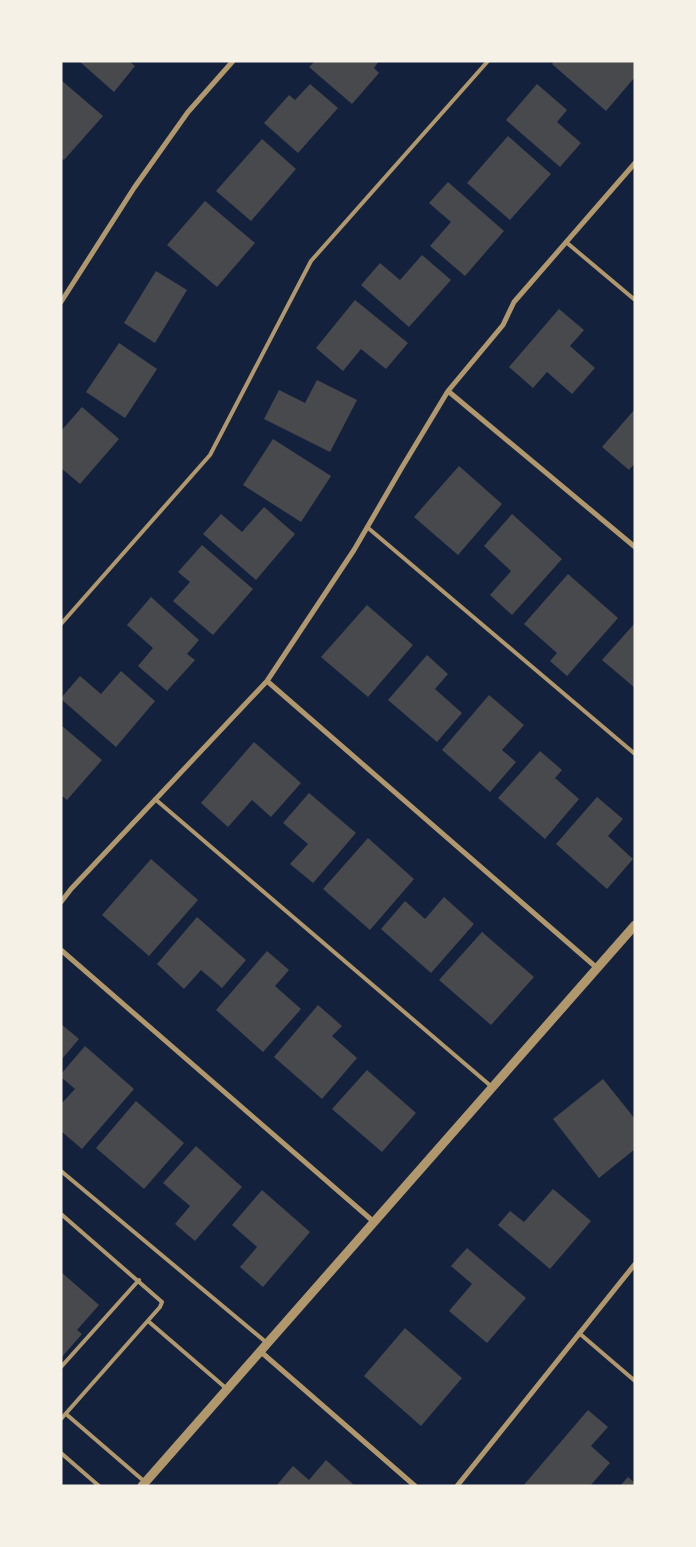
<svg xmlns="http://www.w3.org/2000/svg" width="696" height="1547" font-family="Rubik,sans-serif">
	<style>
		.building { fill: #48494c }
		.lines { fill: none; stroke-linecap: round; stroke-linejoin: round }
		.service { stroke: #b1986c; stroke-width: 4 }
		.minor { stroke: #b1986c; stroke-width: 5 }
		.tertiary { stroke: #b1986c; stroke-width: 9 }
	</style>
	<rect width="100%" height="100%" fill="#14213d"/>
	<path class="building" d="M79,61H129L135,66L114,92Z
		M315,61H379L374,68L379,73L352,104L309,67Z
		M554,61H635V77L606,111L552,64Z
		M61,80L103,116L64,160L61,158Z
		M310,84L338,108L298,153L264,123L289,95L295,100Z
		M537,84L567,110L557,122L581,143L560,167L506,120Z
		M508,136L551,174L510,220L467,183Z
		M262,139L296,169L251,221L216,191Z
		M448,182L504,231L465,276L430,246L451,222L429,203Z
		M205,201L255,243L217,287L167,245Z
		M422,255L451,280L409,327L361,285L380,263L400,280Z
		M156,271L187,290L155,343L124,323Z
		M355,300L408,343L386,369L361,349L343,371L316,348Z
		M559,309L584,330L570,346L595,368L572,394L547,372L533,388L509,367Z
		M119,343L157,369L125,418L86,392Z
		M317,380L357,400L330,452L264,419L279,390L305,403Z
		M82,407L119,439L80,484L61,468V431Z
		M635,409V463L629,470L602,447Z
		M273,439L331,476L301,522L243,485Z
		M459,466L502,504L458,555L414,517Z
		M264,507L295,534L256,580L203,534L221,514L242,532Z
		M512,514L562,559L512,615L490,595L511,571L484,546Z
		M202,545L253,589L213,635L173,601L190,582L178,572Z
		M568,574L618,618L567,676L550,661L557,653L524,624Z
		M151,597L199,640L187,654L195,660L167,691L138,666L153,648L127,625Z
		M367,605L413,645L368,697L321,657Z
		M635,623V688L602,660Z
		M427,655L448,674L435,689L462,713L437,742L388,700Z
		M121,671L155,701L116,747L61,699V698L80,676L101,694Z
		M489,695L524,725L502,750L516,762L490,792L442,750Z
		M61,725L102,760L67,800L61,795Z
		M254,742L301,783L271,817L252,800L228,827L201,803Z
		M540,751L562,770L555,778L579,799L545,839L498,798Z
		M309,793L356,833L313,883L290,864L308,844L283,823Z
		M597,797L623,819L608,836L633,859L607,889L556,844Z
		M368,838L414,879L370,930L323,889Z
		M151,859L198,900L149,956L102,915Z
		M444,897L474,924L431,973L381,929L405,901L425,919Z
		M197,917L246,960L222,988L201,970L184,989L157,964Z
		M482,932L534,977L491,1025L439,980Z
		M267,951L289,970L275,986L301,1009L263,1052L216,1010Z
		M318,1005L342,1026L332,1036L357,1058L322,1099L274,1057Z
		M61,1024L79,1039L61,1060Z
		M85,1046L134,1089L82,1149L61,1131V1104L75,1089L61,1077V1074Z
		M367,1070L416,1113L382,1152L332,1109Z
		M603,1079L635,1119V1149L599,1178L553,1119Z
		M136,1101L184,1143L144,1189L96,1148Z
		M196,1146L242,1187L195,1241L175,1224L190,1206L163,1183Z
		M553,1189L591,1221L550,1269L498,1225L510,1211L524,1222Z
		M262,1190L310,1232L263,1287L240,1267L257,1247L232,1225Z
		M467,1248L526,1298L487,1343L449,1311L472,1284L451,1266Z
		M61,1272L99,1305L77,1330L82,1334L61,1358Z
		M405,1328L462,1378L421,1426L364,1376Z
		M588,1410L608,1427L591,1446L610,1463L590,1486H523Z
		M326,1460L355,1486H276L293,1466L309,1480Z
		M628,1477L635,1483V1486H620Z"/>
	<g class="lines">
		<path class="service" d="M566,242L635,300
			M367,527L635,754
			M61,624L210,455L311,261L488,61
			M155,799L492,1087
			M61,1171L267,1343
			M61,1214L162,1302L160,1307L61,1419
			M148,1321L227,1389
			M579,1333L635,1381
			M61,1367L139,1280
			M66,1414L145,1482
			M61,1453L99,1486"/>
		<path class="minor" d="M61,302L134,188L188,112L233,61
			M448,391L635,547
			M267,681L597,968
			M61,902L71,889L267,681L354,550L401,469L448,391L503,325L514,302L635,163
			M61,950L374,1222
			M260,1351L415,1486
			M457,1486L635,1264"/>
		<path class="tertiary" d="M142,1486L635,925"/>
	</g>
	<rect width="696" height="1547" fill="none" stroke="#f6f1e7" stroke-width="125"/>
</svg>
